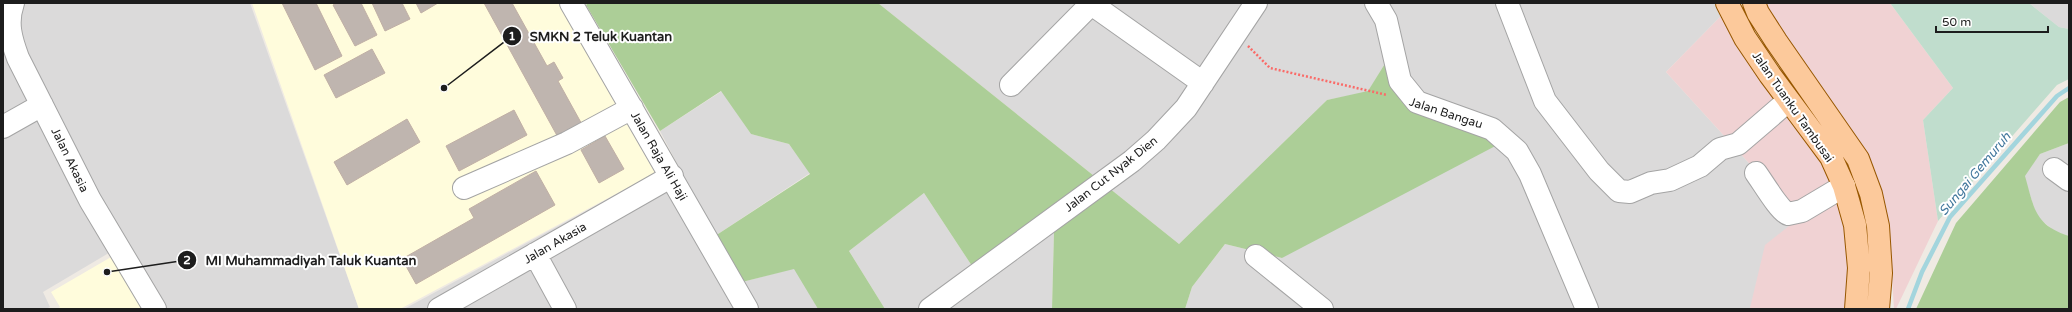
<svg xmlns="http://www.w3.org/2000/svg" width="2072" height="312" font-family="'Varela Round',sans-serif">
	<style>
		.residential { fill: #dbdada }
		.commercial { fill: #f0d2d3 }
		.education { fill: #fffcdc }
		.forest { fill: #acce97 }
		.wetland { fill: #c0ddcd }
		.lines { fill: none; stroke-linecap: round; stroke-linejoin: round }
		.stream { stroke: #a3d5dd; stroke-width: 4.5 }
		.building { fill: #bfb5af; stroke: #c0afa5 }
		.minor-casing { stroke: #a4a4a4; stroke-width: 24 }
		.major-casing { stroke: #975700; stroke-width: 24 }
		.path { stroke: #fa6b68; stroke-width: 2.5; stroke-dasharray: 2 2; stroke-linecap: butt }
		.minor { stroke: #fff; stroke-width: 22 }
		.major { stroke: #fcc99b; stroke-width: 22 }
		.labels { text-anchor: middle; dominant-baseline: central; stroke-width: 4; stroke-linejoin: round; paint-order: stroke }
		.street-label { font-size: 12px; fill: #1d1d1d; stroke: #fff }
		.water-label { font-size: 13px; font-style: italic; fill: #43789d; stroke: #fff }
		.leader { fill: none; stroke: #1d1d1d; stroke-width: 1.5 }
		.callout-dot { fill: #1d1d1d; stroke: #fff; stroke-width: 1.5 }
		.mark-label { font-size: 12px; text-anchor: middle; font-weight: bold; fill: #fff }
		.callout-label { font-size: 13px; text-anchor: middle; font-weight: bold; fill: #1d1d1d; stroke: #fff; stroke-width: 4; stroke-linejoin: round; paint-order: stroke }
	</style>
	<rect width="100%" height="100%" fill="#efeae3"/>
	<path class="residential" d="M5,3H250L359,309H161L124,244L43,292L50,307L46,309H3V7Z
		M878,3H1716L1721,16L1666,72L1799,218L1750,308L1754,309H1185L1192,287L1225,244L1282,258L1416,106L1386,62L1368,92L1327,100L1179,244Z
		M2029,3H2069V29L2059,27Z
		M722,91L751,134L789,144L810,173L715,236L660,131Z
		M2069,143V236L2056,232L2037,217L2024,176L2040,154Z
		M660,171L737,309H404Z
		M924,193L974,269L1044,219L1054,232L1052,309H885L849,251Z
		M795,268L818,309H757L742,282Z"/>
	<path class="commercial" d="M1764,3H1890L1953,88L1923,120L1938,221L1896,309H1894L1889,230Z
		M1721,16L1767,86L1828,167L1849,244L1845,309L1750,308L1765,245L1799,218L1666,72Z"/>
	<path class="education" d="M252,3H558L655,173L400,309H359Z
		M118,253L151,309H58L60,307L51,292Z"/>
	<path class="forest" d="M588,3H878L1179,244L1327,100L1368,91L1386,62L1398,94L1503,142L1282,258L1225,244L1192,287L1185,309H1052L1054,232L1044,220L974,269L924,193L849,251L885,309H818L794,269L742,282L715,236L810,174L789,144L751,134L721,91L660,131L586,5Z
		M2069,97V143L2040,154L2025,176C2034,207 2034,225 2069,236V309H1916L1956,223L2060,102Z"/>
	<path class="wetland" d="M1890,3H2029L2059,27L2069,29V79L2057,85L1938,221L1923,120L1953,88Z"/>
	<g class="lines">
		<path class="stream" d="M1908,309L1922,272L1950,217L2057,96L2069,88"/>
	</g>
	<path class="building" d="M282,3H316L342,56L315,70Z
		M337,3H361L377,35L355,46L333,5Z
		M372,3H402L410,19L385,31Z
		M416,3H438L421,13Z
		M484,3H512L547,66L554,62L563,78L558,81L584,128L560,141Z
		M372,49L385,73L336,98L324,75Z
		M514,110L527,135L459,171L446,146Z
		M407,119L420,142L347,185L334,162Z
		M605,136L624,169L599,183L581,150Z
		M536,171L555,205L416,284L402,259L474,218L469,209Z"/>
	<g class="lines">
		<defs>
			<path id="minor" d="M13,3C6,23 11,39 18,58L90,200L155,309
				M571,3L747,309
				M1090,3L1203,83
				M1376,3L1386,20L1400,81L1417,102L1492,129L1517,151L1530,174L1587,309
				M1507,3L1545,101L1599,171L1619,191L1630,192L1651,183L1670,180L1700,166L1720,149L1738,144L1788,101
				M1011,85L1091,4
				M3,127L42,105
				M2054,169L2069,180
				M1756,173C1762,181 1781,213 1788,214L1802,211L1844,186
				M464,188L567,143L632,108
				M535,254L565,309
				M1256,256L1322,309
				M439,309L672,176
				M930,309L1132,161L1156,140L1186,108L1256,3"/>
			<path id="major" d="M1727,3L1745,38L1770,75L1831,157L1844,186L1855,225L1859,268L1856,309
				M1754,3L1758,13L1776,41L1858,159L1871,194L1878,226L1881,273L1878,309"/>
		</defs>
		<use href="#minor" class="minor-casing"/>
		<use href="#major" class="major-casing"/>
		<path class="path" d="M1248,46L1270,68L1387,95"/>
		<use href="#minor" class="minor"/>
		<use href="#major" class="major"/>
	</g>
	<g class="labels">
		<g class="street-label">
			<text transform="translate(1793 107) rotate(55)">Jalan Tuanku Tambusai</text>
			<text transform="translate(1446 113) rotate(18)">Jalan Bangau</text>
			<text transform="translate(659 156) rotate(60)">Jalan Raja Ali Haji</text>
			<text transform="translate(70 160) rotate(64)">Jalan Akasia</text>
			<text transform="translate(1111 174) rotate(-38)">Jalan Cut Nyak Dien</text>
			<text transform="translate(555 243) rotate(-30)">Jalan Akasia</text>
		</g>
		<g class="water-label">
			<text transform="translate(1975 174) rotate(-50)">Sungai Gemuruh</text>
		</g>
	</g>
	<path class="leader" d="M444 88L512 36M107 272L187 260"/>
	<g class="callout-dot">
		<circle cx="444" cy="88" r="4"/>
		<circle cx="107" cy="272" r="4"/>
		<circle cx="512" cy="36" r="10"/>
		<circle cx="187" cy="260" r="10"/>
	</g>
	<g class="mark-label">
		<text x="512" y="40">1</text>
		<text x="187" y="264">2</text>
	</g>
	<g class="callout-label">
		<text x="601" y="41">SMKN 2 Teluk Kuantan</text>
		<text x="311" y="265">MI Muhammadiyah Taluk Kuantan</text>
	</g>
	<rect width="2072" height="312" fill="none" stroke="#1d1d1d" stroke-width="8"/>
	<path d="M1936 26v6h112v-6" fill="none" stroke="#1d1d1d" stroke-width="2"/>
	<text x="1942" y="26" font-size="12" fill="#1d1d1d" stroke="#ffffff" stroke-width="3" paint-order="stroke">50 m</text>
</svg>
